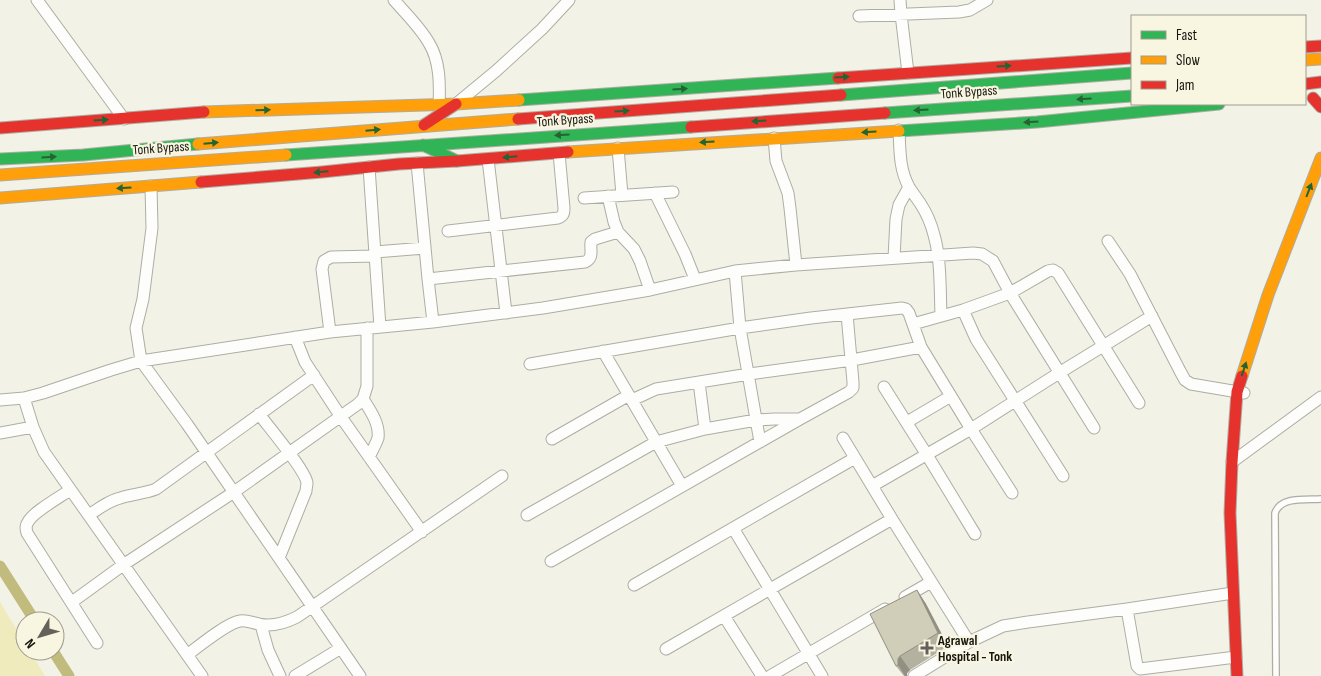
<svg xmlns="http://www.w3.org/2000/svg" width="1321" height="676" font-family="'Sofia Sans Condensed',sans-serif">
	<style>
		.green { fill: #f0ebbd }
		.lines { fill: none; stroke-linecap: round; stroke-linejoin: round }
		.canal { stroke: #c2bb7e; stroke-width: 11 }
		.lane-casing { stroke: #aeada4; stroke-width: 8 }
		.street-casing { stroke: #aeada4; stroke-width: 13 }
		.fast-casing { stroke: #aeada4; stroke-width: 13 }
		.slow-casing { stroke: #aeada4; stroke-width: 13 }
		.jam-casing { stroke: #aeada4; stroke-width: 13 }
		.lane { stroke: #fdfdfb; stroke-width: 5.5 }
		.street { stroke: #fdfdfb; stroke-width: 11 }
		.fast { stroke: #30b455; stroke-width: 11 }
		.slow { stroke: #ff9f0a; stroke-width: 11 }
		.jam { stroke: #e5322d; stroke-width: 11 }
		.wall { fill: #b3b19f }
		.shaded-wall { fill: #929082 }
		.building { fill: #d0ceb9; stroke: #929082 }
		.oneway { fill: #236432 }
		.poi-dot { fill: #63625a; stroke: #f8f6e1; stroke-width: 2 }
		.labels { text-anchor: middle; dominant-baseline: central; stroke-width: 4.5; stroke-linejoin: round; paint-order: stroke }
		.street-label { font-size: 14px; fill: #16150e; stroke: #f8f6e1 }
		.poi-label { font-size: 14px; font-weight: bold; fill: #16150e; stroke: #f8f6e1; text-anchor: start }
	</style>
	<rect width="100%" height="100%" fill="#f3f2e6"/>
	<path class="green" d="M0,602L25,643V651H30L45,676H0Z"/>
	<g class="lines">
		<path class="canal" d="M0,566L35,621
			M53,651L69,676"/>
		<defs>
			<path id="lane" d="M1276,676L1275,513C1281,496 1306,500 1321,499"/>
			<path id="street" d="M37,0L124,119
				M394,0C406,14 420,27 429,43C440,61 440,84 439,105
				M900,0L901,14L908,73
				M859,16L959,12L970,10L987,0
				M456,104L496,71L542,29L569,0
				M899,130C900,149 899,169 909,187C912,192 916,197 920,203C926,212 931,223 934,235C941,259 940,290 941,316
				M774,138L776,161L788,193L790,208L796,265
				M618,148L622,195
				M488,159L506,313
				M417,163L428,279L433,322
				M369,167L380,327
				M151,186L152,228L143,299L136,328L141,361L187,424L360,676
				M655,193L685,254L695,279
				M608,196L614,222L618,232L634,249L640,261L650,290
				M584,198L673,192
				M448,231L558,218C563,216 564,214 564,208L559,153
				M1108,241L1130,274L1180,371L1185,380L1191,384L1244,393
				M375,252L425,248
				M894,258L896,219L899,205L909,187
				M735,271L740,328L760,442
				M428,279L585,262C594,258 590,250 591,242L595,239L618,232
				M963,310L976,339L1063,476
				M913,324L963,310L1010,293L1048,271L1053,270L1058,273L1139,403
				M330,332L322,269L324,261L331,257L375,256
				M295,337L305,362L341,417L422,532
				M603,351L682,486
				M530,364L740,328L811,318L902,308L906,309L909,313L921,347L971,429L1012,493
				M699,382L705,429
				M884,387L927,455L975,534
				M24,398L33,427L44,452L202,676
				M363,399C370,410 380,424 378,438C376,444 372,451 369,457
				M0,400L24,398L43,393L111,370L141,361L330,332L433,322L543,308L650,290L735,271L796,265L973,253L982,254L993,261L1010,293L1094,428
				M632,400L656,389L749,374L852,360L921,347
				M259,414C268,426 306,471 307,483C307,484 306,490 306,491L279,558
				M907,422L951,396
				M0,433L33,427
				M843,438L892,519L969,642
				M552,439L629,395
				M1232,462L1321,397
				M872,486L971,429L1059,373L1152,316
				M70,490C60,497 33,512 28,522C25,526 26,529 27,533L97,643
				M89,515C98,509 107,502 117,499C130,494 144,494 156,489L314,375
				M527,515L656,442L705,429L756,420L774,419H799
				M733,528L822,676
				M551,561L800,419L849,392L853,388V382L847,314
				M634,585L855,458
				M905,597L931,582
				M72,602L123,565L234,492L358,404L363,399L367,386V328
				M1127,609L1137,666L1140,669L1236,657
				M724,616L762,676
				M261,625L268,650L280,676
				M666,649L892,519
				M187,655C199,646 227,623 240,621C247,620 253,623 259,624C272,627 285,623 297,617L502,476
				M295,676L341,648
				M770,676L885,609
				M914,676L969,642L1003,626L1028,622L1127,609L1233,593"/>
			<path id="fast" d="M841,95L1132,73
				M519,100L838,78
				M885,113L1132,96
				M899,131L1037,122L1219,104
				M423,145L457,161
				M286,155L691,127
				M0,159L83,155L198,144"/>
			<path id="slow" d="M1305,60L1321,59
				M204,112L456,104L519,100
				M198,144L518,119
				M568,152L899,131
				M0,175L286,155
				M0,198L201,182
				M1242,376L1268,295L1321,158"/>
			<path id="jam" d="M1305,47L1321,46
				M838,78L1132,58
				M1305,84L1321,82
				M1313,98L1321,107
				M518,119L841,95
				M424,125L456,104
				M691,127L885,113
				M0,128L204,112
				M201,182L322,172L399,164L457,161L568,152
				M1237,676L1230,513L1232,462L1237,392L1242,376"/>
		</defs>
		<use href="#lane" class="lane-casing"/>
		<use href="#street" class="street-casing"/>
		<use href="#fast" class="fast-casing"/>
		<use href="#slow" class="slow-casing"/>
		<use href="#jam" class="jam-casing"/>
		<use href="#lane" class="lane"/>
		<use href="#street" class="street"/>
		<use href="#fast" class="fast"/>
		<use href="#slow" class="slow"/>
		<use href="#jam" class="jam"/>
	</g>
	<path class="wall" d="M917,590L926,604L948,646L910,670L907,673V676H904L896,666Z"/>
	<path class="shaded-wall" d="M917,590L926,604L948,646L938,633Z
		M900,656L910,670L907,673V676H905L898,665V659Z"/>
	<path class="building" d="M917,590L938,633L900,656L898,659V665L896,666L870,614Z"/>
	<defs><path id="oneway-solid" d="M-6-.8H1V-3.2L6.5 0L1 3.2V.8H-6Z" transform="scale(1.25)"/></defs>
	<g class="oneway">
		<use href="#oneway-solid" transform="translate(1004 66) rotate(-4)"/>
		<use href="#oneway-solid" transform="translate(842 77) rotate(-4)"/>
		<use href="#oneway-solid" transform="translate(680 89) rotate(-4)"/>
		<use href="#oneway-solid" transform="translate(1084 99) rotate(176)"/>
		<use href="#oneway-solid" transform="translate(263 110) rotate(-2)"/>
		<use href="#oneway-solid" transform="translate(921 110) rotate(176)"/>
		<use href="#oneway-solid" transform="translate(622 111) rotate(-4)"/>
		<use href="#oneway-solid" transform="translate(101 120) rotate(-4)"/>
		<use href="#oneway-solid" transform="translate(759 121) rotate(176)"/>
		<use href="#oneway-solid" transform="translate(1031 122) rotate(176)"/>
		<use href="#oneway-solid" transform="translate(373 130) rotate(-5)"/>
		<use href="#oneway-solid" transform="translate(869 132) rotate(177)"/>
		<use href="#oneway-solid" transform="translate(562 135) rotate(176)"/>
		<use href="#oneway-solid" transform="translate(707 142) rotate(176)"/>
		<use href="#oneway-solid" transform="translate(211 143) rotate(-5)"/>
		<use href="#oneway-solid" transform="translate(49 157) rotate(-3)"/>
		<use href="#oneway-solid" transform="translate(510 157) rotate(175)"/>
		<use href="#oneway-solid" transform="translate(321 172) rotate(175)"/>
		<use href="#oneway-solid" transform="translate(124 188) rotate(176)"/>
		<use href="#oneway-solid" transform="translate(1309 190) rotate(-69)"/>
		<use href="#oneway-solid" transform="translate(1244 369) rotate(-72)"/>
	</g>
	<path class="poi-dot" d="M924.5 640.5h5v5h5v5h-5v5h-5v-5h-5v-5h5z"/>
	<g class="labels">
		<g class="street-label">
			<text transform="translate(969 92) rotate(-4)">Tonk Bypass</text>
			<text transform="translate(565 120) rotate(-4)">Tonk Bypass</text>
			<text transform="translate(161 148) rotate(-4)">Tonk Bypass</text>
		</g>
		<g class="poi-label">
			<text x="938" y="640">Agrawal<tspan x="938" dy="16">Hospital - Tonk</tspan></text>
		</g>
	</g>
	<rect x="1131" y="15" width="175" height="90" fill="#f8f6e1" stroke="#9e9c8d"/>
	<rect x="1141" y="31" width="25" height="8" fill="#30b455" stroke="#9e9c8d"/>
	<text x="1176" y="40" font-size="15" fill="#16150e">Fast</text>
	<rect x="1141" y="56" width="25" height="8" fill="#ff9f0a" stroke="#9e9c8d"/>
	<text x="1176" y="65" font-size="15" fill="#16150e">Slow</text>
	<rect x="1141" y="81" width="25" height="8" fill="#e5322d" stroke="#9e9c8d"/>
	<text x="1176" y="90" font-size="15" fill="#16150e">Jam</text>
	<g transform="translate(40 636) rotate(232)"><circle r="24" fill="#f8f6e1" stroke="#9e9c8d"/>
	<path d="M0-4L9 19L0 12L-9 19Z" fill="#63625a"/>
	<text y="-8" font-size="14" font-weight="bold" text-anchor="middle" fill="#16150e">N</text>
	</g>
</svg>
